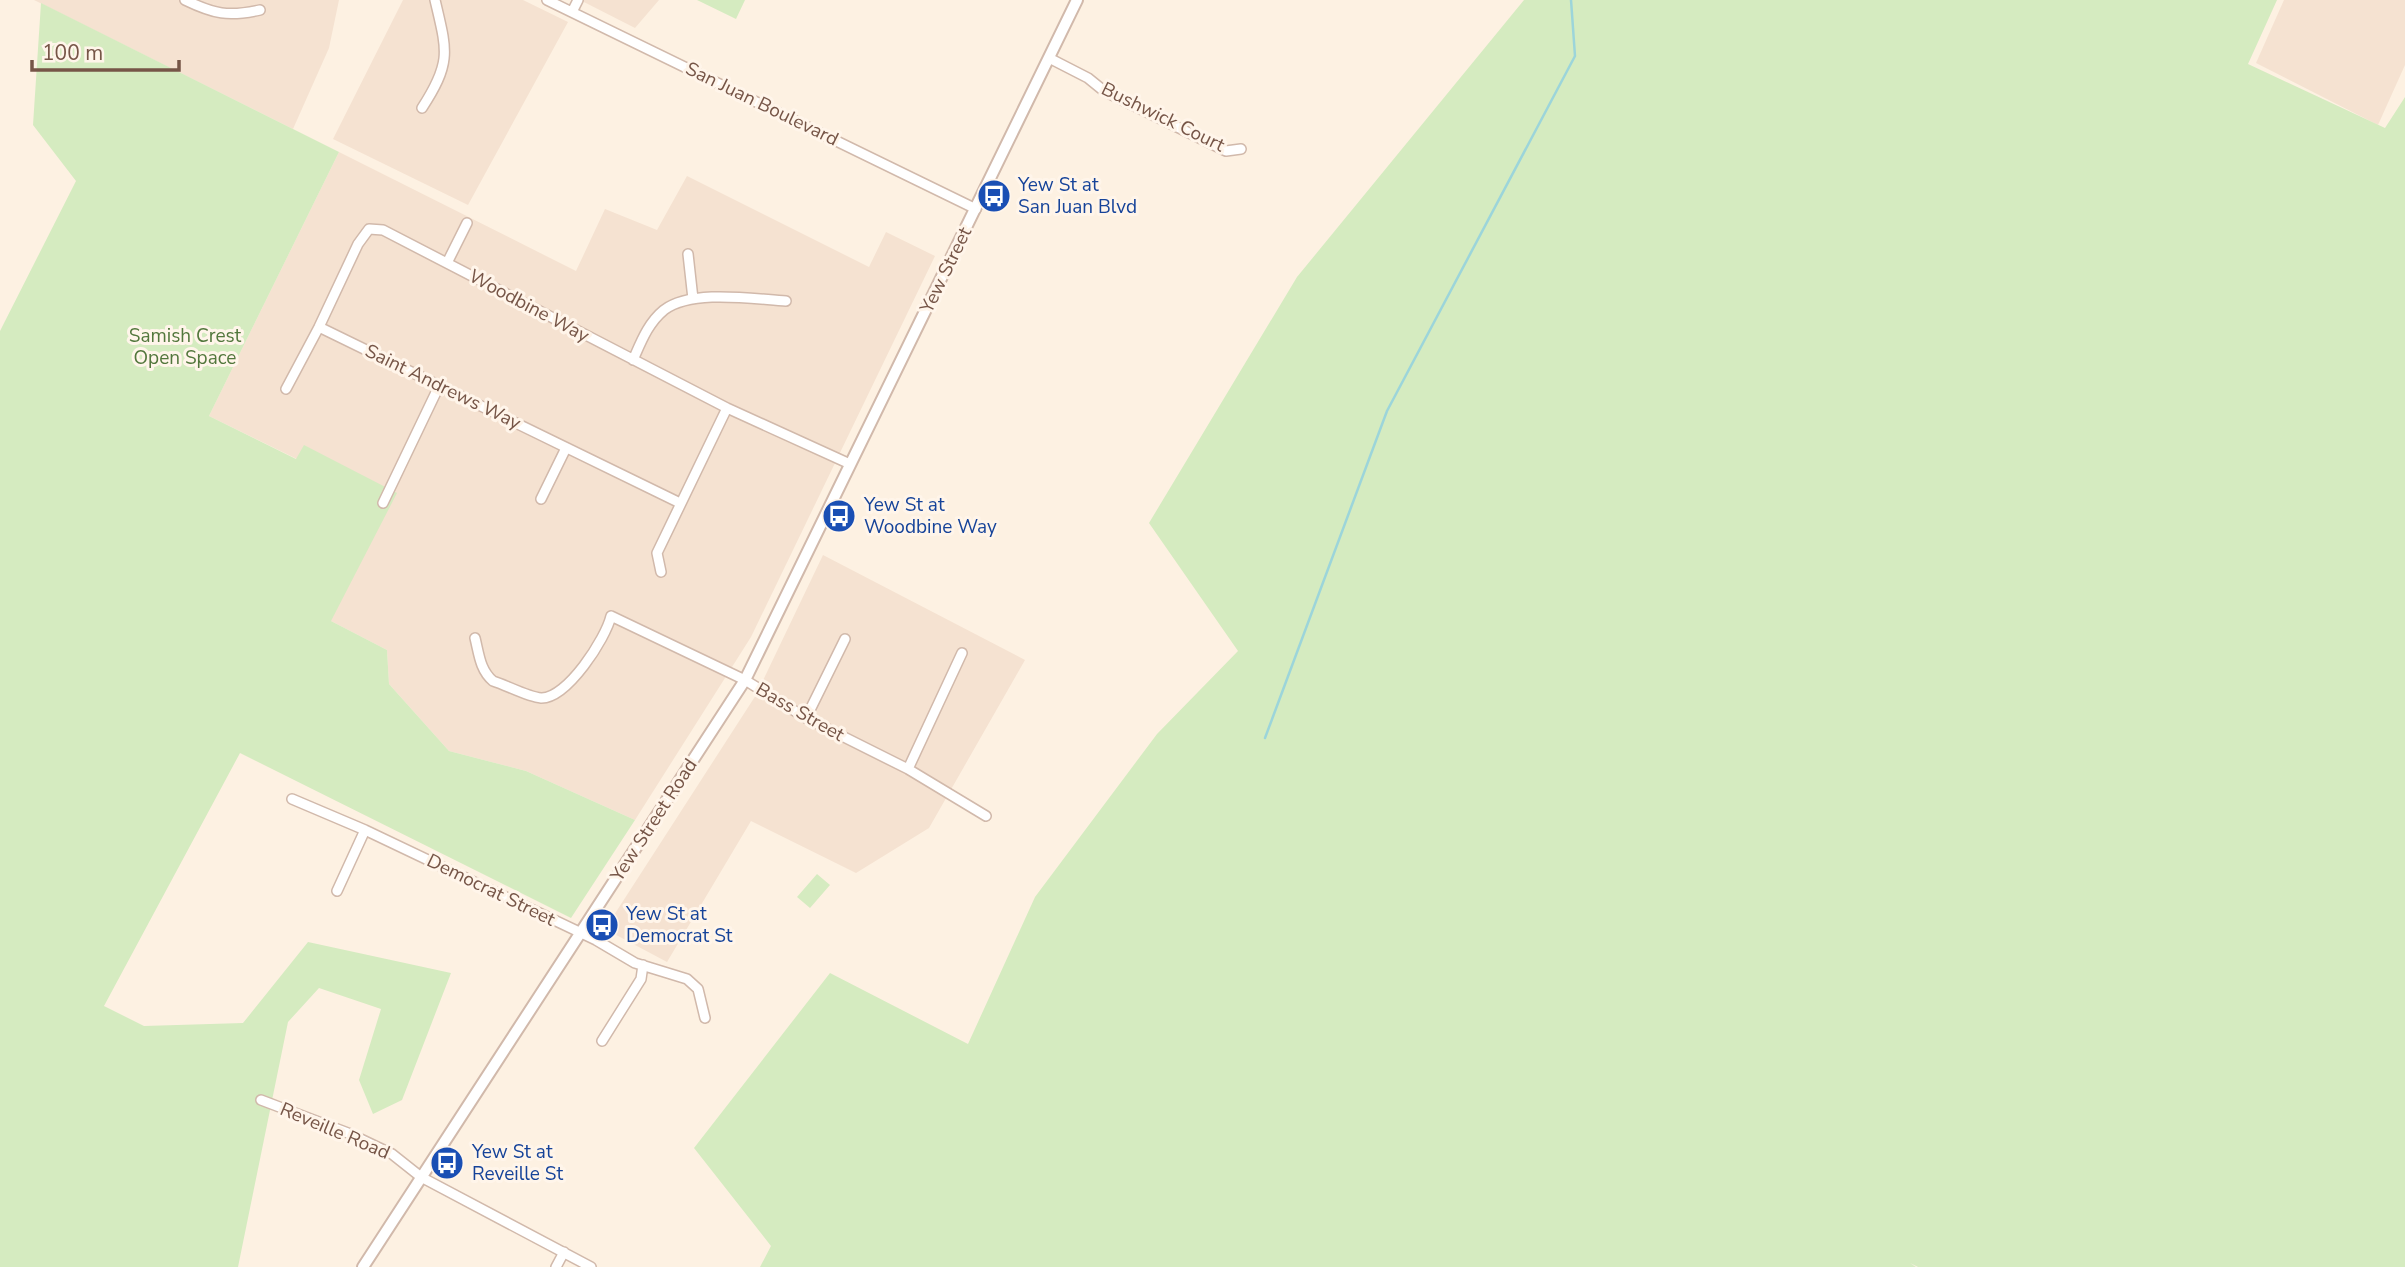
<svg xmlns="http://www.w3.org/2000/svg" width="2405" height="1267" font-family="'Nunito Sans',sans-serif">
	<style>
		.residential { fill: #f5e2d1 }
		.green { fill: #d5ebc0 }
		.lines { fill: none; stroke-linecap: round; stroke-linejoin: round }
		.stream { stroke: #9cd5da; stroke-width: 2.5 }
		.minor-casing { stroke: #d1b9ab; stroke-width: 12 }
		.tertiary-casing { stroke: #d1b9ab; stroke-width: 14 }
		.minor { stroke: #fff; stroke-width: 9 }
		.tertiary { stroke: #fff; stroke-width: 10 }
		.labels { text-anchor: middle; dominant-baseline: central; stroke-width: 6; stroke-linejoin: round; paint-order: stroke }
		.street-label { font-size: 19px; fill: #765547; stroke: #fff5ea }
		.transit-label { font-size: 19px; fill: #164399; stroke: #fff5ea; text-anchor: start }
		.park-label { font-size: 19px; fill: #52773c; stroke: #fff5ea }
	</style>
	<rect width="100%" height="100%" fill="#fdf1e2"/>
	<path class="residential" d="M34,0H339L329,48L293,129Z
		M403,0H523L568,22L468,205L333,139Z
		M580,0H659L635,28Z
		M2284,0H2405V65L2378,125L2256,63Z
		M339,152L576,271L605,209L657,230L687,176L869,267L886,232L935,256L751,637L635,820L526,771L449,751L389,684L387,650L331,621L304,446L297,459L209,416Z
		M823,555L1025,660L929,828L856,873L751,821L667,962L605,929L756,695Z"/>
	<path class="green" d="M697,0H745L736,19Z
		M1524,0H2277L2248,64L2385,128L2405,97V1267H1918L1910,1263L1916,1267H760L771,1246L694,1148L830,973L968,1044L1035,897L1157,734L1238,651L1149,523L1297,277Z
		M41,3L339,152L209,416L296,459L304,445L397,493L331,621L387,650L389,684L449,751L526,771L635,820L571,918L240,753L104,1006L144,1026L243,1023L308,942L451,973L402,1100L373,1114L359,1080L381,1009L319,988L288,1022L238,1267H0V331L76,181L33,125Z
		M817,874L830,885L810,908L797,897Z"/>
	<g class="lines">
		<path class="stream" d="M1265,738L1387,411L1575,56L1571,0"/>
		<defs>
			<path id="minor" d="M185,0C214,14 228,17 260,10
				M547,0L976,209
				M572,12L578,0
				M1049,58L1088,78L1104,91L1226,151L1241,149
				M422,108C452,62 447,51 435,0
				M688,254L693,299
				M447,263L467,223
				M319,327L680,503
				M633,360C641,342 648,323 664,310C692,289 753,299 786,301
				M286,389L319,327L358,244L369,229L383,230L727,408L850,464
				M541,499L566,448
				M383,503L440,384
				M661,572L657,553L727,408
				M475,638C479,654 480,670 493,681C506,685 528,697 541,698C567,699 606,638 611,616L745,680L806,718L908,769L986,816
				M806,718L845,639
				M908,769L962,653
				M292,799L365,830L596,940L635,963L687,979L698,989L705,1018
				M337,891L365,830
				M602,1041L641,979L643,965
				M261,1100L348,1133L392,1154L421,1177L591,1267
				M556,1267L564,1252"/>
			<path id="tertiary" d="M363,1267L745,680L1077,0"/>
		</defs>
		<use href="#minor" class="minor-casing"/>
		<use href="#tertiary" class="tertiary-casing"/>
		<use href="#minor" class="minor"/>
		<use href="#tertiary" class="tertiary"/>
	</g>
	<defs>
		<symbol id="bus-disc" viewBox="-11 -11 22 22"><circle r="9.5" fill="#1a4fb4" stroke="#fff5ea"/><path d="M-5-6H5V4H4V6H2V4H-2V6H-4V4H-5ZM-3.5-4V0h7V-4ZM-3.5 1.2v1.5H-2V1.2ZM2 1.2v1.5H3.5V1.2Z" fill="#fff"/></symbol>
	</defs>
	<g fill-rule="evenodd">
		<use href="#bus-disc" x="975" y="177" width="38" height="38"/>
		<use href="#bus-disc" x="820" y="497" width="38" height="38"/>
		<use href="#bus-disc" x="583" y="906" width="38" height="38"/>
		<use href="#bus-disc" x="428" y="1144" width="38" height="38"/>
	</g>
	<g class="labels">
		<g class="street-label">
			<text transform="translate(762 104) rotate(26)">San Juan Boulevard</text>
			<text transform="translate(1163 117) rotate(26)">Bushwick Court</text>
			<text transform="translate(946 270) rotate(-64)">Yew Street</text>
			<text transform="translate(529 306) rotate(28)">Woodbine Way</text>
			<text transform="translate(443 387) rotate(26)">Saint Andrews Way</text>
			<text transform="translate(800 712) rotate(30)">Bass Street</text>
			<text transform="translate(654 820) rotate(-57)">Yew Street Road</text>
			<text transform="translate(491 890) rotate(26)">Democrat Street</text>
			<text transform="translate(335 1131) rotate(23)">Reveille Road</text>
		</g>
		<g class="transit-label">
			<text x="1018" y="185">Yew St at<tspan x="1018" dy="22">San Juan Blvd</tspan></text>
			<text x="864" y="505">Yew St at<tspan x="864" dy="22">Woodbine Way</tspan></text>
			<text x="626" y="914">Yew St at<tspan x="626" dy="22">Democrat St</tspan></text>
			<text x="472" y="1152">Yew St at<tspan x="472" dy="22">Reveille St</tspan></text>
		</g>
		<g class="park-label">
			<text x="185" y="336">Samish Crest<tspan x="185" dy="22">Open Space</tspan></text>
		</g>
	</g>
	<path d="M32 60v10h147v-10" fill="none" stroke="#765547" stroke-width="3.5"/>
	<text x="42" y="60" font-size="21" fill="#765547" stroke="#fff5ea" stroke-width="5" paint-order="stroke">100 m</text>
</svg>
